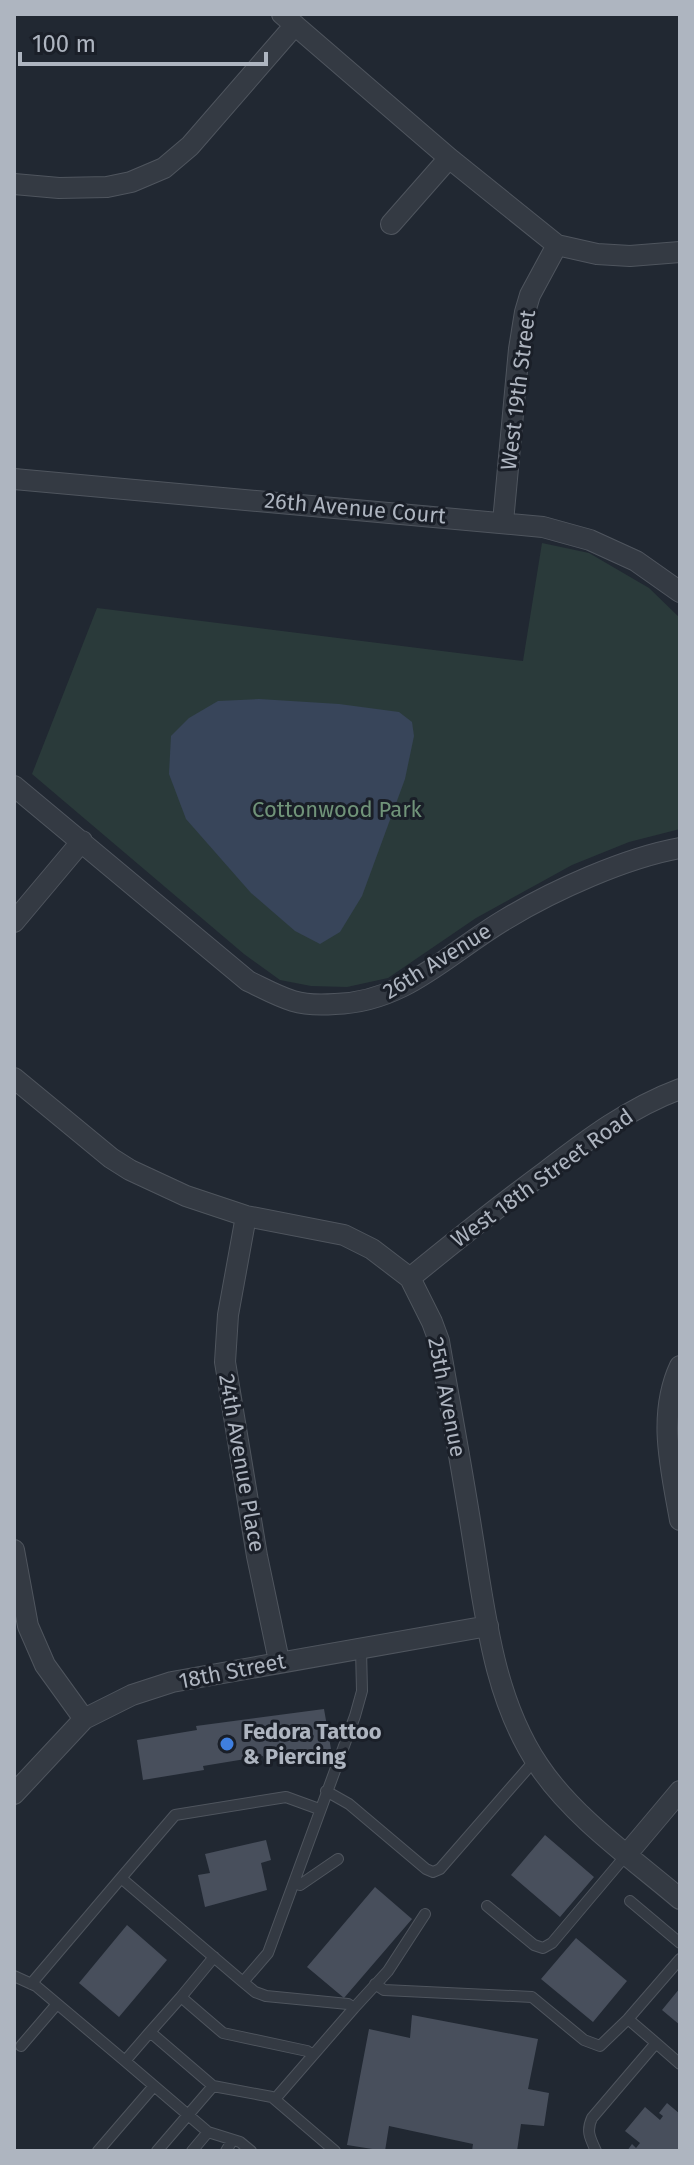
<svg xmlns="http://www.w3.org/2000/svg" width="694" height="2165" font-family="'Fira Sans',sans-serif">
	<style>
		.green { fill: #2a3a3a }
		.water { fill: #38455a }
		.building { fill: #484f5c }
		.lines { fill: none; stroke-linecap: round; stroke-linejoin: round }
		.service-casing { stroke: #4f555e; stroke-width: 12 }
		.minor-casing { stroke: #4f555e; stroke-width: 22 }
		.service { stroke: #343a43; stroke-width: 10 }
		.minor { stroke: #343a43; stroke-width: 20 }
		.shop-dot { fill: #3f7fe0; stroke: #1a1f28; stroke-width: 3 }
		.labels { text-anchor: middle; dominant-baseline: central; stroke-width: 6; stroke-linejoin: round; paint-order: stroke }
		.street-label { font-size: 22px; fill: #aeb5c0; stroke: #1a1f28 }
		.park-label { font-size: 22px; fill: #709379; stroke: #1a1f28 }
		.poi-label { font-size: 22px; font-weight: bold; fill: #aeb5c0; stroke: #1a1f28; text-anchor: start }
	</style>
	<rect width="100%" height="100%" fill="#212832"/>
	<path class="green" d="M542,543L589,553L649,588L680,618V829L629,842L572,865L476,918L388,978L347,987L311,986L280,980L244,954L32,774L97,608L523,661Z"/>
	<path class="water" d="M259,699L339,704L399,712L412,722L414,736L405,779L362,896L340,932L320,944L295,931L251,893L186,819L169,774L171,736L189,718L218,701Z"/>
	<path class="building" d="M324,1709L331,1749L264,1760L263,1756L203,1766L204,1770L143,1780L137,1740L197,1730L196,1726Z
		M545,1835L594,1877L560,1917L511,1875Z
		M266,1840L271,1860L261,1863L267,1890L205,1907L198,1875L210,1873L205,1854Z
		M375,1887L412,1919L344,1998L307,1967Z
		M127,1925L167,1960L119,2017L79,1983Z
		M576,1938L627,1981L593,2022L541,1979Z
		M680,1988V2025L662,2010Z
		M412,2015L538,2039L528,2089L549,2093L544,2126L521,2124L517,2151H472L473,2144L389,2126L385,2151L347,2145L369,2029L410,2038Z
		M667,2103L680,2114V2151H627L632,2144L636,2148L640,2143L625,2131L645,2107L660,2120L663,2116L659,2113Z"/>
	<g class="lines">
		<defs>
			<path id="service" d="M326,1791L349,1804L426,1869L433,1872L440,1869L535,1760
				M121,1878L175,1815L286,1797L319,1809
				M295,1883L300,1885L338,1859
				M630,1901L680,1943
				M487,1906L534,1945L543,1948L552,1943L627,1854
				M14,1976L36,1986L125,2061L150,2032L213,2086L272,2097L335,2151
				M243,1982L255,1992L266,1996L348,2004L354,2008L388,1971L425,1914
				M31,1984L121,1878L243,1982L268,1953L355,1716L362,1691L361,1649
				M375,1984L384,1990L532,1997L584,2040L600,2046L628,2019
				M181,1997L214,1957
				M150,2032L181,1997L223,2033L307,2051L313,2055
				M656,2043L680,2064
				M21,2046L57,2004
				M125,2061L208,2132L240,2142L251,2151
				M275,2099L354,2008
				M98,2151L154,2086
				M157,2151L213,2086
				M192,2151L208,2132
				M226,2151L232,2141
				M596,2151C590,2138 586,2131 592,2118L656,2043L628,2019L680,1959"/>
			<path id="minor" d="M282,14L449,158L557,245L597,254L630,256L680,252
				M14,184L59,188L107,187L131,182L164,168L190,146L295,25
				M391,224L449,158
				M14,479L543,527L590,540L636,561L680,592
				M503,522L519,349L525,312L530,295L557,245
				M14,786L248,981C263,988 277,996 293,1001C306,1005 321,1005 335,1004C406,1002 448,953 506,919C554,890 625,858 680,848
				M14,922L82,841
				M14,1078L111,1158L130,1170L186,1196L246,1216L344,1235L372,1249L410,1278L432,1322L439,1341C450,1405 462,1469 472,1533C485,1612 493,1698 539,1766C573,1817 633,1859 680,1899
				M246,1216L228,1315L225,1362L257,1556L279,1661
				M410,1278C454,1242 499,1206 545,1172C588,1139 629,1108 680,1089
				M680,1366C657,1415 671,1469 680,1520
				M14,1550L28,1626L45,1665L84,1719
				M14,1794L84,1719L132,1695L172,1682L488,1626
				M627,1854L680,1791"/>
		</defs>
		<use href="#service" class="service-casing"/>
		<use href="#minor" class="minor-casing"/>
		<use href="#service" class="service"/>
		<use href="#minor" class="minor"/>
	</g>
	<circle class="shop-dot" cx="227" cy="1744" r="8"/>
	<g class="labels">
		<g class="street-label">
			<text transform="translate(518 390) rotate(-83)">West 19th Street</text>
			<text transform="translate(355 508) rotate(5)">26th Avenue Court</text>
			<text transform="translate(437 961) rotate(-32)">26th Avenue</text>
			<text transform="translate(542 1178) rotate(-36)">West 18th Street Road</text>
			<text transform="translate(447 1397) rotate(79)">25th Avenue</text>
			<text transform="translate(242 1463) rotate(80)">24th Avenue Place</text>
			<text transform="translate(232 1671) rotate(-11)">18th Street</text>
		</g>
		<g class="park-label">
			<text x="337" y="809">Cottonwood Park</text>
		</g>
		<g class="poi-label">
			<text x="243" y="1731">Fedora Tattoo<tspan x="243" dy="25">&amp; Piercing</tspan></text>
		</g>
	</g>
	<rect width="694" height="2165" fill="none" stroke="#aeb5c0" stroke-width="32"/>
	<path d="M20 52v12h246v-12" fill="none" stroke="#aeb5c0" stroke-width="4"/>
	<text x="32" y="52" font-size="24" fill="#aeb5c0" stroke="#1a1f28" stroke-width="6" paint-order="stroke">100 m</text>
</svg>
